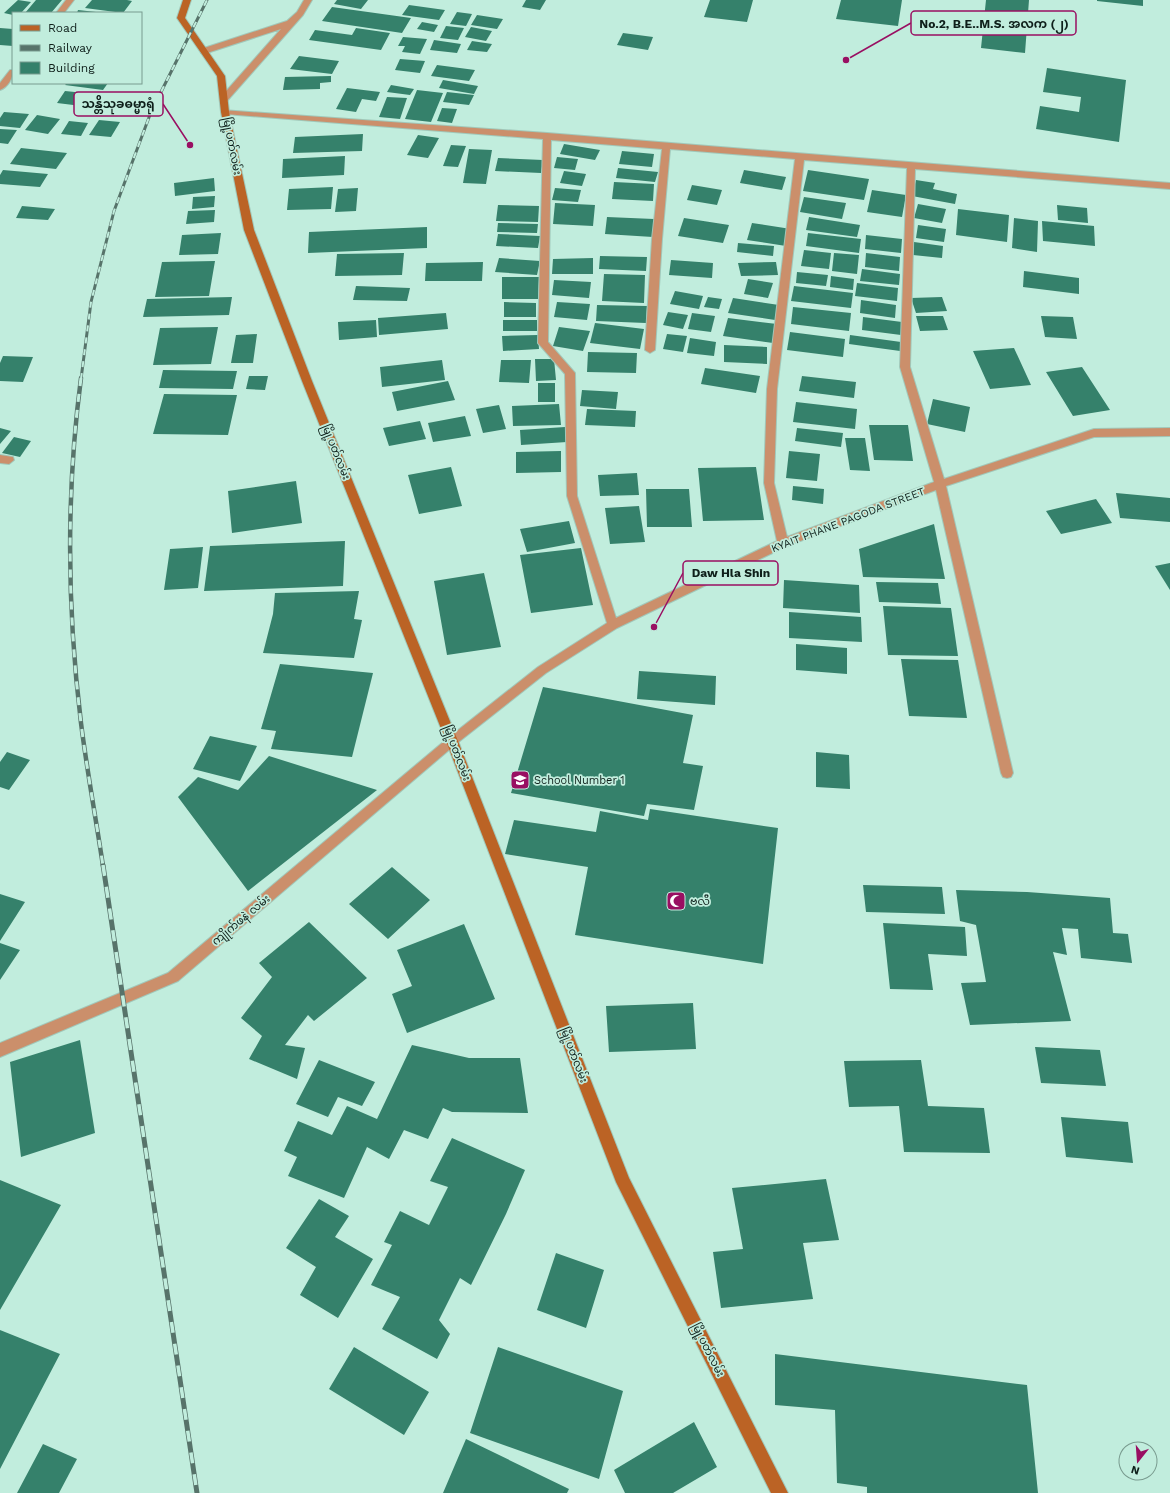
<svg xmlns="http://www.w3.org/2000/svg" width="1170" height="1493" font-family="'Work Sans','Noto Sans Myanmar',sans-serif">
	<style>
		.building { fill: #35816b }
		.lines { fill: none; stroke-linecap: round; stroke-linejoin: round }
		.street-casing { stroke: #a1c8ba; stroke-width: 2 }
		.secondary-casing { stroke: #a1c8ba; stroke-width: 2 }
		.street { fill: #cb8f6b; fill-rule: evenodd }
		.secondary { fill: #bb6325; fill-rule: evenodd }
		.rail-far2-casing { stroke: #57736a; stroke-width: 3 }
		.rail-far1-casing { stroke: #57736a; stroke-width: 4.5 }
		.rail-casing { stroke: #57736a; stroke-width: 5 }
		.rail-far2 { stroke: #c1eddd; stroke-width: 2; stroke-dasharray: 6; stroke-linecap: butt }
		.rail-far1 { stroke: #c1eddd; stroke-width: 3; stroke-dasharray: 8; stroke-linecap: butt }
		.rail { stroke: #c1eddd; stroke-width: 3.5; stroke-dasharray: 11; stroke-linecap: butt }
		.labels { text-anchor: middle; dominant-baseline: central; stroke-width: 3.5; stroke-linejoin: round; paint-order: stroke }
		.street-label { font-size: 11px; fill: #0e1f1a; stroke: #c1eddd }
		.poi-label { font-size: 11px; fill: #0e1f1a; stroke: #c1eddd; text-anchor: start }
		.leader { fill: none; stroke: #990f62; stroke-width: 1.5 }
		.callout-dot { fill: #990f62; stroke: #c1eddd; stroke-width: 1.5 }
		.callout { fill: #c1eddd; stroke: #990f62; stroke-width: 1.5 }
		.callout-label { font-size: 12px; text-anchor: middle; font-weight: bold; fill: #0e1f1a }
	</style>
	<rect width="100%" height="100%" fill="#c1eddd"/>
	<path class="building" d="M18,0L31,2L21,13H13V15L4,13Z
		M36,0H62L51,13H25Z
		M92,0H127L132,1L123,13L85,8Z
		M337,0H368L361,9L334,4Z
		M526,0H546L540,10L522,7Z
		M710,0H753L747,22L704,17Z
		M841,0H902L898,26L836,19Z
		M986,0H1029L1025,53L981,48Z
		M1097,0H1143V6L1097,1Z
		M409,5L445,10L439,20L402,15Z
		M332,7L411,18L402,33L322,21Z
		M78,10L96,12V13H77Z
		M457,12L472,14L466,26L450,24Z
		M477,15L503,19L497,29L471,25Z
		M422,22L438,25L434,32L417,29Z
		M446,26L464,28L458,40L440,38Z
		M471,27L492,31L486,41L465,37Z
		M0,28L13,29V46L0,45Z
		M356,28L390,33L381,50L309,40L315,30L352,35Z
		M623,33L653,37L648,50L617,45Z
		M403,37L427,39L420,54L402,52L405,46H398Z
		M434,40L461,44L457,53L430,50Z
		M472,41L492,44L487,52L467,50Z
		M299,56L339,61L332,74L290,69Z
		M400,59L425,61L420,73L395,70Z
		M437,65L475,70L469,81L431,76Z
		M1047,68L1126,80L1119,142L1036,129L1040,106L1079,112L1081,97L1043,92Z
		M331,76V82L320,83V89L283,90L285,77Z
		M443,80L478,86L474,94L439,88Z
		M67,83H108L103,90L65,85Z
		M391,85L414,89L410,95L387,92Z
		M347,88L380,92L376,101L362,99L356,112L336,109Z
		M417,90L443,93L431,122L405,119Z
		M65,91L114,96L106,109L57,103Z
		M447,92L474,95L469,105L443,102Z
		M387,97L407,98L400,119L379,117Z
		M442,108L457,109L452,123L437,121Z
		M4,112L29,114L20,128L0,126V118Z
		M37,115L60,119L48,134L25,130Z
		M99,120L120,122L111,137L89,135Z
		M69,121L88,123L81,136L61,134Z
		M0,129L17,130L8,144L0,143Z
		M363,134L362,151L293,153L295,137Z
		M418,135L439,138L428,158L407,155Z
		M564,144L600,150L595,160L560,154Z
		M451,145L466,146L458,167L443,166Z
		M21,148L67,153L56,169L10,164Z
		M469,149L492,150L486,184L463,183Z
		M622,151L654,154L652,167L619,164Z
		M345,156L344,175L282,178L283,159Z
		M557,157L578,159L575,170L554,168Z
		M498,158L543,160L541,173L495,171Z
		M618,168L658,172L655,182L616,178Z
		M3,170L48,174L40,187L0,184V175Z
		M744,170L786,177L782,190L740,183Z
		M808,170L869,179L864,200L803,191Z
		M564,171L586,174L582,186L560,183Z
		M214,178L215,191L175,196L174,183Z
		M916,180L935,183L933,189L957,194L955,204L912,196Z
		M614,182L654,184L653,201L612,199Z
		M692,185L722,190L717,205L687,200Z
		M333,187L331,209L287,210L289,189Z
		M358,188L356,211L335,212L338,189Z
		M555,188L581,190L578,202L552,200Z
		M872,190L906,195L902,217L867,212Z
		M215,196L214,207L192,209L193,197Z
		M804,197L846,203L842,219L800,212Z
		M555,203L595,205L593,226L553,224Z
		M918,204L946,209L942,223L914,218Z
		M498,205L539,206L538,222L496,221Z
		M1057,205L1087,208L1088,223L1058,220Z
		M22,206L55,209L48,220L16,218Z
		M958,209L1009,215L1007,242L956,235Z
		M215,210L214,222L186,224L188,211Z
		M607,217L654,219L653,237L605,234Z
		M809,217L860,225L857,237L806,230Z
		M684,218L729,225L723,243L678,236Z
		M1014,218L1038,221L1037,252L1012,248Z
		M1042,221L1094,226L1095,246L1043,241Z
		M498,223L538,224L537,233L497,232Z
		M752,223L791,229L786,246L747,240Z
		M918,225L946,229L944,242L916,238Z
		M427,227V248L308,253L309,232Z
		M221,233L218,254L179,255L182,235Z
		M808,233L861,239L859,253L806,246Z
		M498,234L540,236L538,248L496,246Z
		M866,235L902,239L901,253L865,249Z
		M914,242L943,246L942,258L913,255Z
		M738,243L774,246L773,256L737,252Z
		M804,250L831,253L829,269L801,266Z
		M404,253L402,275L335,276L337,254Z
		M834,253L859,255L857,274L832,271Z
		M866,253L900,257L899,271L865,267Z
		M600,256L647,257L646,271L599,269Z
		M499,258L540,261L537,275L495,272Z
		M593,258V274H552L553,259Z
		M671,260L713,263L712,278L669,275Z
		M215,261L209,296L155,297L162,262Z
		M483,262L482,281H425L426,263Z
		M776,262L778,275L741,276L738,263Z
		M862,269L900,274L899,285L860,281Z
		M1024,271L1079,278V294L1023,287Z
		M797,272L828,275L826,286L796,283Z
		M604,274L645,275L644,303L602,301Z
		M831,276L854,279L853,290L830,287Z
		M502,277H539L538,299H502Z
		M748,279L773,283L768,298L744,294Z
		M554,280L591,282L589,298L552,295Z
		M857,283L898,288L897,301L855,296Z
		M356,286L410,288L407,301L353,300Z
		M794,286L853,293L851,308L791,301Z
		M675,291L703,296L699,309L670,304Z
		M232,297L229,315L143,317L147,299Z
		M708,297L722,299L719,309L704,307Z
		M942,297L947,311L916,313L911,298Z
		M733,298L779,305L775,320L728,313Z
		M861,300L896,305L895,318L860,313Z
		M504,302L536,303V317H504Z
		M557,302L590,304L587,320L554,317Z
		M597,305L647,306L646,323L596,321Z
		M793,307L851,313L849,331L791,324Z
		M668,312L688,315L683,329L663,325Z
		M446,313L448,329L379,335L378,318Z
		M692,313L715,316L711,332L688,329Z
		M916,316H943L948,330L920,331Z
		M1041,316L1073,317L1077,339L1045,337Z
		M863,317L902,322L901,335L862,330Z
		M728,318L777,324L773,343L723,336Z
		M376,320L377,337L339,340L338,322Z
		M503,320H537V331H503Z
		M595,323L644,329L640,349L590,343Z
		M218,327L211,364L153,365L160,328Z
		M559,327L590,331L583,351L553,346Z
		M790,332L845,339L843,357L787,350Z
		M257,334L253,363H231L236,335Z
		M667,334L687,336L683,352L663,349Z
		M538,335L539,349L503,351L502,336Z
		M850,335L901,342L900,351L849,344Z
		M690,338L716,342L714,356L687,353Z
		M724,345L767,347V364L724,362Z
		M1014,348L1031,385L990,389L973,351Z
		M588,352L637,353L636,373L587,372Z
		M3,356L33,357L23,382L0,381V363Z
		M535,359H554L556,380L536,381Z
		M442,360L445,380L382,387L380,367Z
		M501,360H531L529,383L499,382Z
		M1082,367L1110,410L1073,416L1046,372Z
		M705,368L760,376L756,393L701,384Z
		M163,370L237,371L233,389L159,388Z
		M249,376H268L265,390L246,389Z
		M802,376L856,382L854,398L799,391Z
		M448,381L455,400L397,411L392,392Z
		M538,383H555V402H538Z
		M582,390L618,392L616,409L580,406Z
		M164,394L237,395L228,435L153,434Z
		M933,399L970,407L965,432L927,424Z
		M796,402L857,409L855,429L793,422Z
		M559,404L561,425L513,426L512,406Z
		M499,405L506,429L483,433L476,409Z
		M587,409L636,411L635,427L585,425Z
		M465,416L471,436L433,442L428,423Z
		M420,421L426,439L389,446L383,428Z
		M869,425H908L913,461L874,460Z
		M565,427L567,442L521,445L520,430Z
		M0,428L11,431L0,444Z
		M797,428L843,433L841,447L795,441Z
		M14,437L31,441L20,457L2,453Z
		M845,438H865L870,471L850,470Z
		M561,451V472L516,473V452Z
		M789,451L820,454L817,481L786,478Z
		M451,467L462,506L419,514L408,475Z
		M756,467L764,520L703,521L698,468Z
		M637,473L639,495L600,496L598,475Z
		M296,481L302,523L232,533L228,491Z
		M793,486L824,489L823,504L792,500Z
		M646,489H689L692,527H647Z
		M1116,493L1170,498V522L1120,518Z
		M1096,499L1112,523L1061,534L1046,511Z
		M639,506L645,542L610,544L605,508Z
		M569,521L575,543L527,552L520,529Z
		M934,524L945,579L863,577L859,549Z
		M345,541L343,586L204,591L210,546Z
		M203,547L198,588L164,590L170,549Z
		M581,548L593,605L531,613L520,555Z
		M1170,563V590L1155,566Z
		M484,573L501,647L447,655L434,581Z
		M784,580L859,585L860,613L783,608Z
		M876,582L938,583L941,604L879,602Z
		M359,591L354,619L362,620L354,658L263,653L273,614L275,593Z
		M883,606L951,608L958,656L888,655Z
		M789,612L861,617L862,642L789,638Z
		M796,644L847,648V674L796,670Z
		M901,659L958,660L967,718L909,716Z
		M280,664L373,673L352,757L271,749L276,731L261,729Z
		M639,671L716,676L715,705L637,699Z
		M543,687L693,715L683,763L703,766L694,810L647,804L644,816L511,793Z
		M210,736L257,746L240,781L193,769Z
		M7,752L30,760L9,790L0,787V762Z
		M816,752L849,755L850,789L816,787Z
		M269,756L377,790L248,891L178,797L198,777L238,790Z
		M650,809L778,828L763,964L575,935L588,867L505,854L514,820L596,832L600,811L648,820Z
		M392,867L430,900L388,939L349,904Z
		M863,885L942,887L945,914L866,912Z
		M956,890L1027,892L1110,898L1113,933L1128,934L1132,963L1081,958L1078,929L1062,928L1067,955L1053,952L1071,1021L970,1025L961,983L986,982L976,925L960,921Z
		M0,894L25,902L0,941Z
		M309,922L367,978L314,1021L308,1015L285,1045L305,1048L297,1079L249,1059L262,1036L241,1018L272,977L259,963Z
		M883,923L965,927L967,956L928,954L933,990L890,989Z
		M464,924L495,999L407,1033L392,994L412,986L397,950Z
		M0,943L20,950L0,980Z
		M693,1003L696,1049L609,1052L606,1006Z
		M80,1040L95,1133L21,1157L10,1062Z
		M412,1045L469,1058H520L528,1113L452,1112L443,1108L428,1139L404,1130L389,1159L367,1147L344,1198L288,1176L297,1157L284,1151L298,1121L332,1135L347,1106L377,1119Z
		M1035,1047L1100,1050L1106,1086L1041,1083Z
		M319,1060L375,1082L362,1106L338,1097L328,1117L296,1104Z
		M921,1060L928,1106L984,1108L990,1153L904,1152L899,1106L849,1107L844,1061Z
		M1061,1117L1128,1122L1133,1163L1066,1157Z
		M452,1138L525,1170L506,1214L471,1285L460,1278L439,1320L450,1334L437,1359L382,1329L400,1297L371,1285L392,1245L384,1242L400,1211L429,1225L448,1187L430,1181Z
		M826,1179L839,1240L803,1243L813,1299L721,1308L713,1252L743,1249L732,1188Z
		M0,1180L61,1205L0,1310Z
		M319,1199L349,1216L335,1237L373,1259L338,1318L300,1295L316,1267L286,1248Z
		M556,1253L604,1270L586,1328L537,1310Z
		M0,1330L60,1354L0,1469Z
		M354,1347L429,1392L404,1435L329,1389Z
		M498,1347L623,1391L599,1479L470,1433Z
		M775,1354L1027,1385L1038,1493H867V1487L837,1483L835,1410L775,1405Z
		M694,1422L717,1467L673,1493H625L614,1470Z
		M466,1439L569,1489L567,1493H443Z
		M43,1444L77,1459L59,1493H17Z"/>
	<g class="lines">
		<defs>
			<path id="street" d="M66,0H74L64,13H56Z
				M304,0H312L303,15L227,101H221V97L281,29L207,53H201V49L287,21L297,12Z
				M10,70H13C13,78 8,87 0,90V83Z
				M222,110L547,133L1170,183V189L915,169L910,367L944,479L1094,429L1170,428V436L1094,437L946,486L1013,773L1011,777L1007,778L1003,777L1001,773L936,490L787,546L617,628L546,673L456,744L178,981L0,1057V1043L168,973L448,738L538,667L607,623L567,496L565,374L538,343L543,139L225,114L221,112ZM551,140L662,149L652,239L645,350L650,353L655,350L662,239L670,149L795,159L767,389L764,483L777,541L616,618L577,496L575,373L548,342ZM804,160L907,168L900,367L934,482L787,537L774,483L777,389Z
				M0,455L13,457L14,460L9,464L0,463Z"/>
			<path id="secondary" d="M183,0H191L185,18L225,76L229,112L254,230L312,381L458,741L629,1178L788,1493H771L616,1182L446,741L302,381L244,230L221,112L217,76L177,18Z"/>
		</defs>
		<use href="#street" class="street-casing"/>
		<use href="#secondary" class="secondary-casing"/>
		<use href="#street" class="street"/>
		<use href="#secondary" class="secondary"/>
		<defs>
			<path id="rail-far2" d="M81,379L91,302L114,211L151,112L207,0"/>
			<path id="rail-far1" d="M81,378C66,492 67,608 81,723C87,771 96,819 103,866"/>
			<path id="rail" d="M103,865L197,1493"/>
		</defs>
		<use href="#rail-far2" class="rail-far2-casing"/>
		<use href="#rail-far1" class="rail-far1-casing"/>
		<use href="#rail" class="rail-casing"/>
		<use href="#rail-far2" class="rail-far2"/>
		<use href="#rail-far1" class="rail-far1"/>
		<use href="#rail" class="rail"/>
	</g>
	<defs>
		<symbol id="school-square" viewBox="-11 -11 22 22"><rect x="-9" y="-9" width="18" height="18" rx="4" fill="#990f62" stroke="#c1eddd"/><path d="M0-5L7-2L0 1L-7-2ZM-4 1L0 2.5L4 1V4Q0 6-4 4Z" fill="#fff"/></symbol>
		<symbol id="mosque-square" viewBox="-11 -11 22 22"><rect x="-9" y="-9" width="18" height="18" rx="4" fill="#990f62" stroke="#c1eddd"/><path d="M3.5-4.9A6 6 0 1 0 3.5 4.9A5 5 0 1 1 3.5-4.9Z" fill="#fff"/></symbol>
	</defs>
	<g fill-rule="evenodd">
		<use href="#school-square" x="509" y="769" width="22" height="22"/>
		<use href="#mosque-square" x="665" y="890" width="22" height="22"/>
	</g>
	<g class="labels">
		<g class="street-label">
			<text transform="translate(232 146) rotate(79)">မြို့ပတ်လမ်း</text>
			<text transform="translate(336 452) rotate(68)">မြို့ပတ်လမ်း</text>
			<text transform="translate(848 520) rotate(-21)">KYAIT PHANE PAGODA STREET</text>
			<text transform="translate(457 753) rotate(69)">မြို့ပတ်လမ်း</text>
			<text transform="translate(241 920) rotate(-40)">ကျိုက်ဖနဲ လမ်း</text>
			<text transform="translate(574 1055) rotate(69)">မြို့ပတ်လမ်း</text>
			<text transform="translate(708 1350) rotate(63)">မြို့ပတ်လမ်း</text>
		</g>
		<g class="poi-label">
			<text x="534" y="780">School Number 1</text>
			<text x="690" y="901">ဗလီ</text>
		</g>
	</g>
	<path class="leader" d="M846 60L911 23M190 145L163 104M654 627L683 573"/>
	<g class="callout-dot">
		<circle cx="846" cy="60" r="4"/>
		<circle cx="190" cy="145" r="4"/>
		<circle cx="654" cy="627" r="4"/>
	</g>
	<g class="callout">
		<rect x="911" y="11" width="165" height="24" rx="4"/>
		<rect x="74" y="92" width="89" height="24" rx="4"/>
		<rect x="683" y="561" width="95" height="24" rx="4"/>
	</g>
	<g class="callout-label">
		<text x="994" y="28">No.2, B.E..M.S. အလက (၂)</text>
		<text x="118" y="108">သန္တိသုခဓမ္မာရုံ</text>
		<text x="731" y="577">Daw Hla Shin</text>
	</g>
	<rect x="12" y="12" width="130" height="72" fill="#c1eddd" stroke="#799b8f"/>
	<rect x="20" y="25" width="20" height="6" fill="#bb6325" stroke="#799b8f"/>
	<text x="48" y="32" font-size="12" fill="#0e1f1a">Road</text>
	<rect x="20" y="45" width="20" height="6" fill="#57736a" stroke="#799b8f"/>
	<text x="48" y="52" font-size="12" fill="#0e1f1a">Railway</text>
	<rect x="20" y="62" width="20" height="12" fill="#35816b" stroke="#799b8f"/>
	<text x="48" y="72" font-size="12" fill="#0e1f1a">Building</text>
	<g transform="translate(1138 1461) rotate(197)"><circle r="19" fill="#c1eddd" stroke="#799b8f"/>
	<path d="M0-3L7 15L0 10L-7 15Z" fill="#990f62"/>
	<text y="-6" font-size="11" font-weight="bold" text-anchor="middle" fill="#0e1f1a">N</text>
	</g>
</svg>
